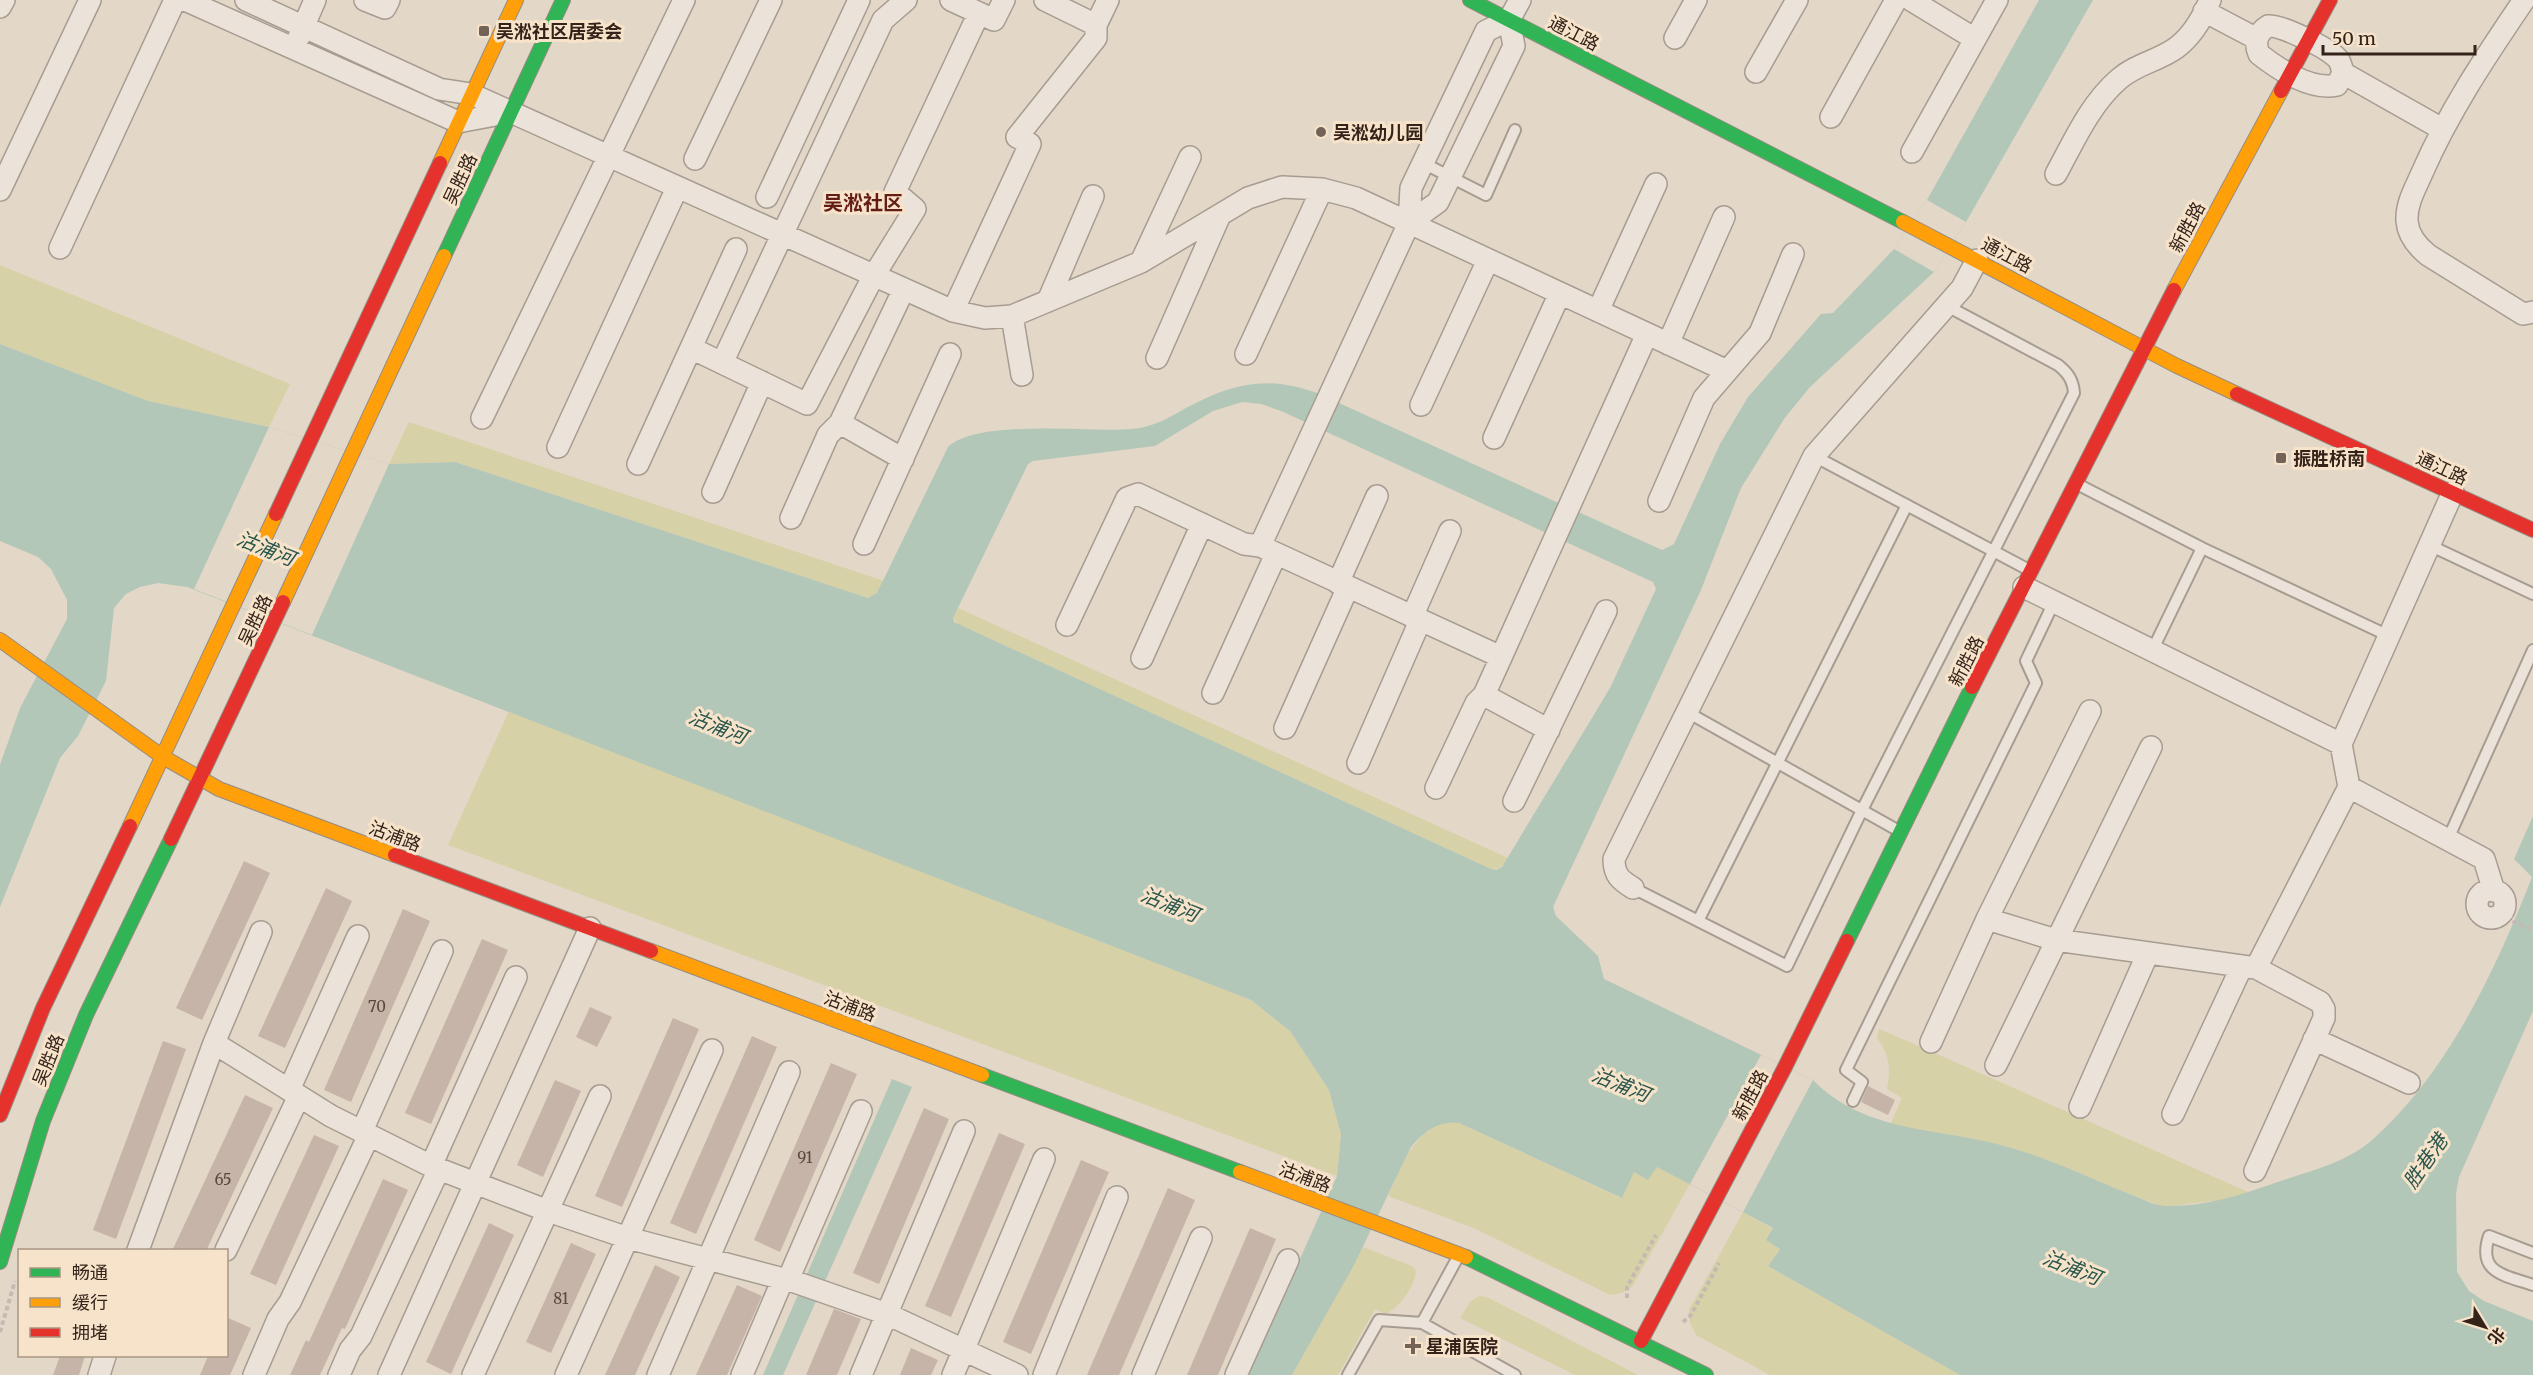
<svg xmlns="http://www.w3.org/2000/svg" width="2533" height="1375" font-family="Merriweather,'Noto Sans SC',serif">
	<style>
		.green { fill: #d7d1a8 }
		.water { fill: #b3c7b8; fill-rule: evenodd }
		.pier { fill: #e3d7c7 }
		.building { fill: #c7b4a8 }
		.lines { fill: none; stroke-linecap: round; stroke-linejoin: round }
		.lane-casing { stroke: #a79c91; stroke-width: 14 }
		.street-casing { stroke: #a79c91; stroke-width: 24 }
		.fast-casing { stroke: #978c81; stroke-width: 16 }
		.slow-casing { stroke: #978c81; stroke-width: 16 }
		.jam-casing { stroke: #978c81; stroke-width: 16 }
		.path { stroke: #c3bab1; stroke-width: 4; stroke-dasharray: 4.5 3; stroke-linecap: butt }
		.lane { stroke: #ebe3d9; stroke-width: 10 }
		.street { stroke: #ebe3d9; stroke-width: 21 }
		.fast { stroke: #30b455; stroke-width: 14 }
		.slow { stroke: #ff9f0a; stroke-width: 14 }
		.jam { stroke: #e5322d; stroke-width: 14 }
		.poi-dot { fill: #726257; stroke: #f7e3ca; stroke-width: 2 }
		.labels { text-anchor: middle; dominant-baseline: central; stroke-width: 6; stroke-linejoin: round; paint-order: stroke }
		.number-label { font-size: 15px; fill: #5a473e }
		.poi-label { font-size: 18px; font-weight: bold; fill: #35231a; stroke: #f7e3ca; text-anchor: start }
		.street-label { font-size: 18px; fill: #35231a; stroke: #f7e3ca }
		.neighbourhood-label { font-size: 20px; font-weight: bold; fill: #641c17; stroke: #f7e3ca }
		.water-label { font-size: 20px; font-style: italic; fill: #28564c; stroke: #f7e3ca }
	</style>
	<rect width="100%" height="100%" fill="#e3d7c7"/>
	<path class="green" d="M0,265L290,384L269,427L148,401L0,344Z
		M409,422L884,581L877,593L868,598L455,462L389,464Z
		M958,608L1508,858C1502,866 1500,871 1489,868L958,624L953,618Z
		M509,711L1251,1000L1290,1031L1329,1090L1341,1134L1337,1176L448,845Z
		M1879,1029L1919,1046L2248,1192L2230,1199L2164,1207L2004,1146L1890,1125L1902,1098L1887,1089C1891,1068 1890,1056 1877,1038Z
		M1447,1122L1459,1123L1621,1198L1634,1172L1657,1167L1690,1184L1632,1287L1621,1293L1610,1295L1476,1229L1388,1196C1402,1166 1412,1132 1447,1122Z
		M1743,1212L1773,1229L1780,1248L1768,1266L1960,1375H1770L1696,1335L1690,1323L1689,1310Z
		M1363,1247L1412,1266L1416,1271C1414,1287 1400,1308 1385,1314L1375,1309L1338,1375H1292Z
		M1479,1296L1487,1297L1638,1375H1575L1460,1318L1471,1301Z"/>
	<path class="water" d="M2039,0H2093L1966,222L1934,272L1810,387L1784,419L1741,488L1701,590L1553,907L1556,916L1598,956L1604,979L1813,1080C1866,1134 1938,1127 2004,1146C2046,1157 2087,1177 2127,1193C2139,1197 2154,1206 2166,1206C2203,1207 2238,1196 2272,1184C2305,1172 2345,1164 2372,1140C2448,1073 2496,969 2532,877L2514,859L2533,816V1011L2459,1177L2456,1194L2457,1272L2469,1291L2484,1301L2533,1321V1375H1960L1768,1266L1780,1249L1766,1240L1773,1228L1657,1167L1648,1180L1634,1172L1622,1198L1459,1123C1437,1121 1425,1131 1411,1147L1354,1265L1292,1375H1248L1337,1176L1341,1134L1329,1090L1290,1031L1251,1000L187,587L158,583L140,587L126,594L114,608L106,681L78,736L60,758L0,907V765L20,708L67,619V600L51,569L38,557L0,541V344L148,401L269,427L389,464L455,462L868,598L877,593L948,447C980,418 1089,433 1131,429C1151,428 1169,418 1186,408C1233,383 1266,375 1317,393L1662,550L1674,544L1720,444L1748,397L1821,314L1833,313L1894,249L1927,200ZM1242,402L1261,404L1281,411L1653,582L1656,589L1610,688L1502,867L1496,870L1489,868L954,622L953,618L1028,464L1033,461L1155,446L1213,411Z
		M892,1079L912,1087L783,1375H763Z"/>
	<path class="pier" d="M1927,200L1966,222L1934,272L1894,249Z
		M269,427L389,464L312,635L194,589Z
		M1761,1055L1813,1080L1743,1212L1690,1184Z"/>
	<path class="building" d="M244,861L270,873L202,1020L176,1008Z
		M326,888L352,901L285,1048L258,1036Z
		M403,909L430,921L351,1102L324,1090Z
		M482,939L508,950L431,1124L405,1113Z
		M590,1007L612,1017L597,1047L576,1037Z
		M673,1018L699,1029L622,1207L595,1196Z
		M752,1036L777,1047L696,1234L670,1223Z
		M163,1041L186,1049L116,1239L93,1230Z
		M831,1063L857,1074L780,1252L754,1240Z
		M555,1080L581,1091L543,1177L517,1165Z
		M1868,1086L1895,1100L1888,1115L1861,1102Z
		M245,1095L273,1108L206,1251H172Z
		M924,1108L949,1119L879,1284L853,1273Z
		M999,1133L1025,1144L951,1317L925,1306Z
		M314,1135L339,1146L276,1285L250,1274Z
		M1081,1160L1109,1172L1031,1354L1003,1342Z
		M383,1179L408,1190L345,1329L342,1328L320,1375H290L306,1340L309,1342Z
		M1168,1188L1195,1200L1119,1375H1087Z
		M489,1223L514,1235L451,1374L426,1362Z
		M1250,1228L1276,1239L1218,1375H1187Z
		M571,1243L596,1254L551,1353L526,1342Z
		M655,1265L680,1277L635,1375H605Z
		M737,1285L762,1296L727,1375H696Z
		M834,1309L861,1319L837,1375H806Z
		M226,1317L251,1328L230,1375H200L208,1356H226Z
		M911,1348L938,1360L931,1375H900Z
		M60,1356H85L79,1375H53Z"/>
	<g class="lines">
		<defs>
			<path id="lane" d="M1423,163L1486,195L1515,130
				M1814,456L2031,571
				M2077,484L2202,548L2389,636
				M2429,545L2533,594
				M2152,651L2202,548
				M1687,712L1899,831
				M2448,839L2533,650
				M1633,888L1787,966L1862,810L2074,393C2073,380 2068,373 2058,365L1947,306
				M1698,921L1907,505
				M1853,1101L1862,1082L1846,1070L2036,683L2026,661L2054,602
				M2533,1253L2489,1236C2477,1273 2504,1275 2533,1285
				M1422,1323L1459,1255
				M1348,1375L1379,1320L1422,1323L1515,1375"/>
			<path id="street" d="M185,0L458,122L511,112
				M246,0L439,89L471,94L953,311L985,318L1012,316L1141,262L1248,198L1282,187L1322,189L1356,198L1727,371
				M365,0L385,8L389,0
				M951,0L994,20L1004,0
				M1045,0L1096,25
				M1911,0L1975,39
				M2524,0C2486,56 2449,111 2422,173C2415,189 2406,204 2407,221C2408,235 2417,246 2428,255L2523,314L2533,312
				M0,7L4,0
				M2204,11L2257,39
				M2268,26C2282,25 2328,48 2338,59C2341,63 2342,69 2343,73L2337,85C2312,91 2279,70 2259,54C2254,42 2257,33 2268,26Z
				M299,37L315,0
				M1675,38L1696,0
				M1756,72L1797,0
				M2343,73L2442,129
				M1831,117L1896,0
				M1912,152L1997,0
				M695,159L771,0
				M2056,174C2074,141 2090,104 2119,79C2136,64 2158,61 2176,48C2191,37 2203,17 2210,0
				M0,190L90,0
				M767,197L859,0
				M1409,223L1438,202L1514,46L1509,20
				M60,248L175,0
				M1141,262L1190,157
				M1048,301L1093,196
				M953,311L1030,144L1017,137L1096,38V25L1108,0
				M1598,311L1656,184
				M1012,316L1022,375
				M1668,344L1724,217
				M691,348L807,404L873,277L915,209L895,192L979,13
				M1246,354L1322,189
				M1157,358L1220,215
				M722,363L883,20L906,0
				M1421,405L1488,260
				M482,418L684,0
				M840,423L903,459
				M1494,438L1560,293
				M558,447L677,188
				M638,464L736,249
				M713,492L762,382
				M2453,492L2341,744L2349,787L2484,859L2494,891
				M1659,501L1704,398L1760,333L1793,254
				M791,518L828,435L840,423L903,291
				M864,544L950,354
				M1260,546L1409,223L1411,188L1486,31L1509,20L1520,0
				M1338,583L1377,496
				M2024,587L2341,744
				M1412,617L1450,531
				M1067,625L1127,498L1138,494L1244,544L1260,546L1501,657
				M1142,658L1202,524
				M1213,693L1276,554
				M1484,695L1549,730
				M1285,728L1348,587
				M1358,763L1420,621
				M1436,788L1476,703L1484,695L1647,334
				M1514,801L1606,611
				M1633,888C1620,880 1614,875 1614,859L1814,456L1962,288L1977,260
				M2477 904a14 14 0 1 1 28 0a14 14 0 1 1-28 0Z
				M1987,919L2056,940L2256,968L2320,1002L2324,1009V1018L2255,1171
				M2256,968L2349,787
				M2314,1039L2409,1083
				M1931,1042L1987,919L2090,711
				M214,1043L331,1116L431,1166L548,1211L628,1238L795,1282L887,1314L1017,1375
				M1996,1065L2151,747
				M289,1090L358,936
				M2080,1107L2148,953
				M2173,1114L2242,966
				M362,1131L442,951
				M431,1166L516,977
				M138,1250L214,1043L261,932
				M226,1250L299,1096
				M788,1280L861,1111
				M99,1375L105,1356
				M254,1375L278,1319L290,1302L369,1135
				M339,1375L350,1350L361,1336L439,1169
				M389,1375L590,928
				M473,1375L600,1096
				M566,1375L712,1050
				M658,1375L789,1072
				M742,1375L783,1279
				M861,1375L964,1131
				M953,1375L1044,1159
				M1044,1375L1117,1197
				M1143,1375L1201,1238
				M1236,1375L1288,1260"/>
			<path id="fast" d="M1470,0L1903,222
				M444,256L563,0
				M1847,941L1972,687
				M982,1075L1240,1172
				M1466,1257L1706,1375
				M0,1262L43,1121L86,1015L171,839"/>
			<path id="slow" d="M440,163L516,0
				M1903,222L2177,366L2237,394
				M2174,290L2281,91
				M283,602L444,256
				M0,640L163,757L219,789L395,855
				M130,826L276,514
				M651,951L982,1075
				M1240,1172L1466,1257"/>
			<path id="jam" d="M2281,91L2330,0
				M2237,394L2533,530
				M276,514L440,163
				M1972,687L2174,290
				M171,839L283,602
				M395,855L651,951
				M0,1115L43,1008L130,826
				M1641,1341L1785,1067L1847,941"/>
		</defs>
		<use href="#lane" class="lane-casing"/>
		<use href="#street" class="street-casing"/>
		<use href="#fast" class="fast-casing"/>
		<use href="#slow" class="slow-casing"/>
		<use href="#jam" class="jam-casing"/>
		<path class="path" d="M2505,908L2514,922L2533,930
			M1627,1298V1287L1656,1235
			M1683,1322L1691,1315L1719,1263
			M0,1332L15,1281"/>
		<use href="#lane" class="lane"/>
		<use href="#street" class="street"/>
		<use href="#fast" class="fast"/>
		<use href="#slow" class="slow"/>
		<use href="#jam" class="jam"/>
	</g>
	<g class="poi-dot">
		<rect x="478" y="25" width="12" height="12" rx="3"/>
		<circle cx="1321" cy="132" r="6"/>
		<rect x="2275" y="452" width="12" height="12" rx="3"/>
		<path d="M1410 1337h6v6h6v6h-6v6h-6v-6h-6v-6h6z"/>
	</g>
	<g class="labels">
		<g class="number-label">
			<text x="377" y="1006">70</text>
			<text x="805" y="1157">91</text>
			<text x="223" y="1179">65</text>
			<text x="561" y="1298">81</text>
		</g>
		<g class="poi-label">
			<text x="496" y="31">吴淞社区居委会</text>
			<text x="1333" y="132">吴淞幼儿园</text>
			<text x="2293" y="458">振胜桥南</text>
			<text x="1426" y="1346">星浦医院</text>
		</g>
		<g class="street-label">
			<text transform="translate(1574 33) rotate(27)">通江路</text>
			<text transform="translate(460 179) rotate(-65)">吴胜路</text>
			<text transform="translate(2187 227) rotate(-62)">新胜路</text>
			<text transform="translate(2007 255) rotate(28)">通江路</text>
			<text transform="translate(2442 468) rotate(25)">通江路</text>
			<text transform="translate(255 620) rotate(-65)">吴胜路</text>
			<text transform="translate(1966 661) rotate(-63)">新胜路</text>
			<text transform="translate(395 836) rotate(21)">沽浦路</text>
			<text transform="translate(850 1006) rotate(21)">沽浦路</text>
			<text transform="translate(48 1060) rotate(-68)">吴胜路</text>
			<text transform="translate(1750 1095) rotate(-62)">新胜路</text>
			<text transform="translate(1305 1177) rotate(21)">沽浦路</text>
		</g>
		<g class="neighbourhood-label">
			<text x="863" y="202">吴淞社区</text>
		</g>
		<g class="water-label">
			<text transform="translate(266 548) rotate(22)">沽浦河</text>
			<text transform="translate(718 726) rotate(22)">沽浦河</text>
			<text transform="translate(1170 904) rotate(22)">沽浦河</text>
			<text transform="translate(1621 1084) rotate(22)">沽浦河</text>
			<text transform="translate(2425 1161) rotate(-55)">胜巷港</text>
			<text transform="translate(2072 1267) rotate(22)">沽浦河</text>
		</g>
	</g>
	<rect x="18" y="1249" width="210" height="108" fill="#f7e3ca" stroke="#a99684" stroke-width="1.5"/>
	<rect x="30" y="1268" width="30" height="9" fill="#30b455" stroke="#a99684" stroke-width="1.5"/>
	<text x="72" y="1279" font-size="18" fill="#35231a">畅通</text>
	<rect x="30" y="1298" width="30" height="9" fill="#ff9f0a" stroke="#a99684" stroke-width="1.5"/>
	<text x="72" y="1309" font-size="18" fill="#35231a">缓行</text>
	<rect x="30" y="1328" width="30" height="9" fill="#e5322d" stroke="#a99684" stroke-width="1.5"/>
	<text x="72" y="1339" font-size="18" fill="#35231a">拥堵</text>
	<g transform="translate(2485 1327) rotate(128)" stroke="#f7e3ca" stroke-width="4.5" paint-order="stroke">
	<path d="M0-4.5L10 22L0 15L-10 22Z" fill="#35231a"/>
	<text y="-9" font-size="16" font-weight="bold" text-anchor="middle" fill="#35231a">北</text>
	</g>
	<path d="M2323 45v9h152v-9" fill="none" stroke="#35231a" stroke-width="3"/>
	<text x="2332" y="45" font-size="18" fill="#35231a" stroke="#f7e3ca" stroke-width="4.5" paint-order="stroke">50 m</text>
</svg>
